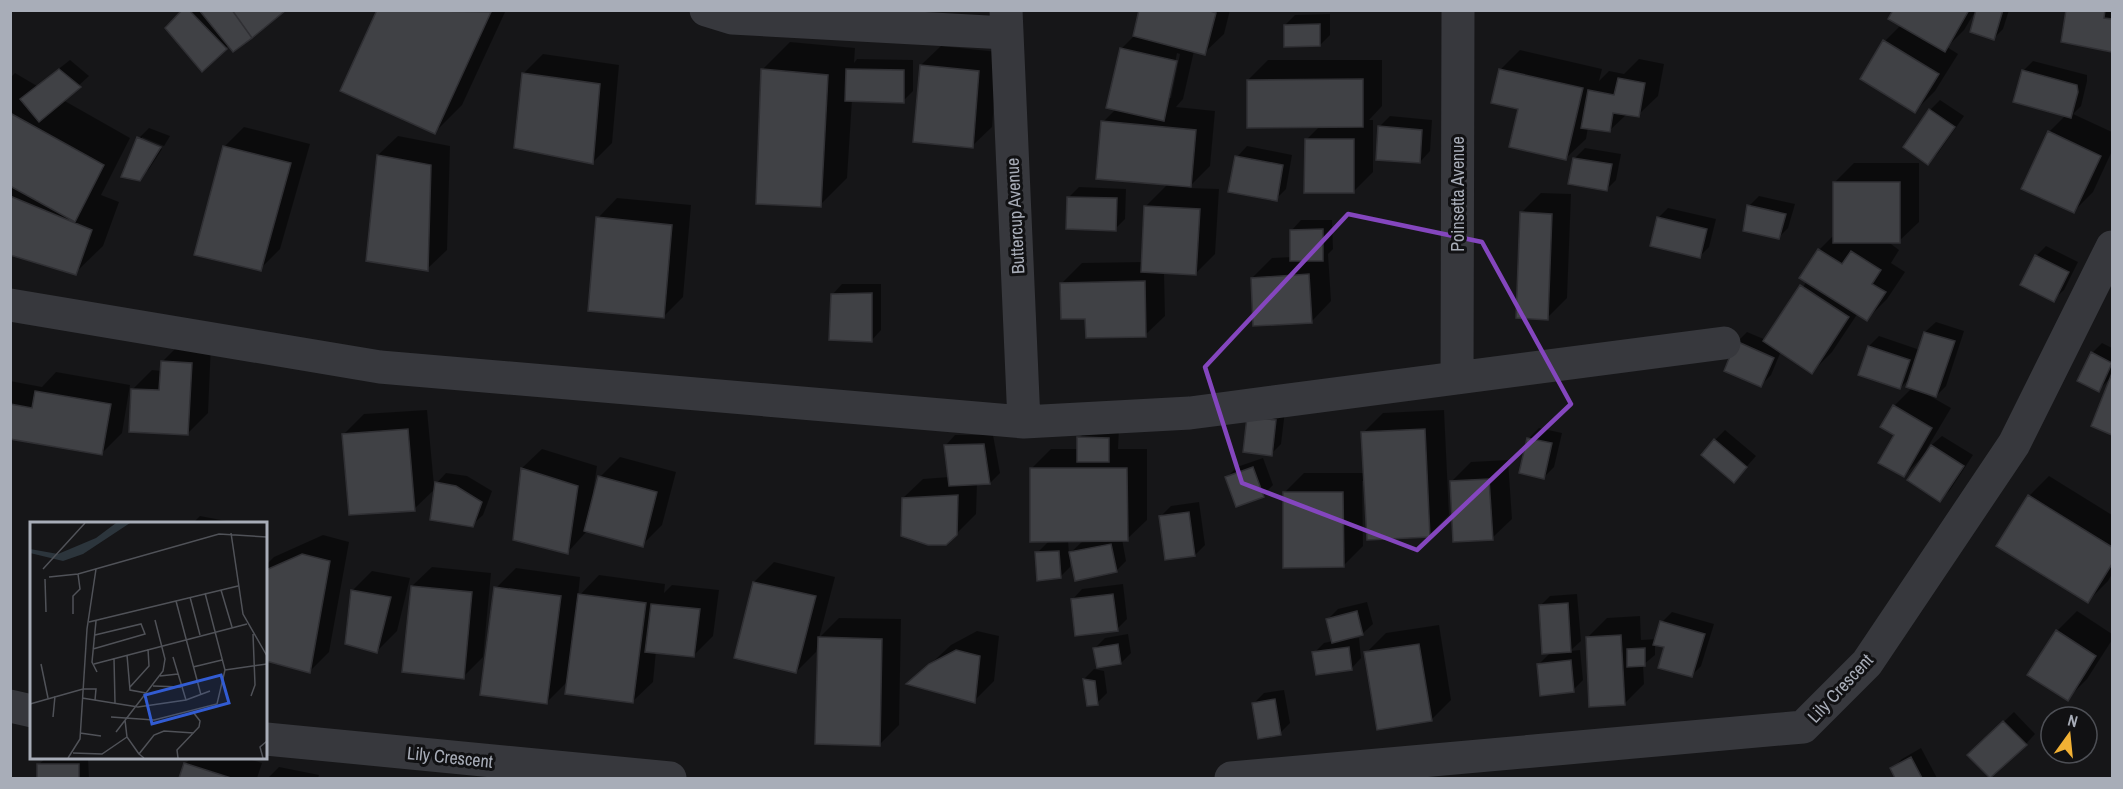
<svg xmlns="http://www.w3.org/2000/svg" width="2123" height="789" font-family="'Archivo Narrow',sans-serif">
	<style>
		.shadow { fill: #0007; fill-rule: evenodd }
		.building { fill: #404145; stroke: #303034; stroke-width: 1.5 }
		.lines { fill: none; stroke-linecap: round; stroke-linejoin: round }
		.minor { stroke: #37383d; stroke-width: 33 }
		.marked { fill: none; stroke: #8446be; stroke-width: 4.5; stroke-linejoin: round }
		.labels { text-anchor: middle; dominant-baseline: central; stroke-width: 6; stroke-linejoin: round; paint-order: stroke }
		.street-label { font-size: 18px; fill: #a8adb8; stroke: #111113 }
		.inset-road { fill: none; stroke: #505258; stroke-width: 1.5 }
		.view { fill: #325cd3; fill-opacity: 0.15; stroke: #325cd3; stroke-width: 3 }
		.inset-edge { fill: none; stroke: #a8adb8; stroke-width: 3 }
	</style>
	<rect width="100%" height="100%" fill="#161618"/>
	<path class="shadow" d="M184,10H283L229,45L202,69Z
		M379,10H506L462,105L435,132Z
		M1141,10H1230L1224,34L1204,53L1194,51L1183,99L1176,107L1215,111L1210,166L1188,188L1219,189L1215,254L1195,274L1164,272L1165,316L1145,335L1087,318L1062,283L1082,263L1143,262L1146,206L1168,184L1103,122L1116,109L1121,49L1134,36ZM1177,53L1180,54L1171,98H1168Z
		M1895,10H1976L1964,30L1947,47L1958,54L1935,91L1915,111L1862,78L1885,41L1901,25Z
		M1978,10H2009L2003,29L1993,39Z
		M2068,10H2112V50L2062,41Z
		M1330,14V35L1320,45L1285,25L1295,15Z
		M790,42L855,48L854,63L857,59L913,60V91L903,101L852,100L847,178L820,205L763,69Z
		M941,46L998,52L992,127L972,146L921,65Z
		M1520,50L1602,69L1599,81L1609,71L1624,74L1639,59L1664,64L1658,96L1638,115L1627,114L1609,131L1588,127L1586,139L1566,158L1520,108L1500,70Z
		M543,54L619,65L612,143L593,162L523,74Z
		M70,60L89,76L63,100L130,138L101,195L119,202L103,246L75,273L10,254V78L15,73L37,86Z
		M1268,60H1382V106L1369,120H1373V172L1353,192L1307,139L1320,126L1248,80Z
		M2033,61L2087,75V81L2081,106L2073,114L2112,132V151L2093,192L2074,211L2049,132L2066,115L2023,71Z
		M1940,100L1964,116L1938,153L1928,163L1930,110Z
		M1390,116L1432,120L1430,151L1420,162L1380,126Z
		M244,127L310,144L280,249L260,269L224,147Z
		M149,128L170,136L164,146L142,137V140L162,149L149,169L139,179V138Z
		M398,136L450,146L447,250L427,269L378,155Z
		M1247,146L1292,155L1286,189L1276,199L1237,157Z
		M1585,148L1621,154L1616,180L1606,190L1575,158Z
		M1854,163H1919V222L1899,241H1887L1899,250L1891,263L1905,272L1887,299L1867,319L1858,313L1832,352L1812,372L1781,351L1771,375L1761,385L1737,342L1747,332L1766,340L1807,281L1801,277L1819,250L1835,234L1834,183Z
		M1079,187L1126,189L1125,219L1115,229L1069,197Z
		M1541,193L1571,194L1567,298L1547,318L1521,213Z
		M1759,196L1795,204L1788,228L1778,238L1749,206Z
		M617,198L691,205L683,297L663,317L598,218Z
		M1668,208L1716,219L1709,247L1699,257L1658,218Z
		M1301,220H1332L1333,249L1328,254L1331,301L1312,321L1252,278L1272,258L1292,257L1291,231Z
		M2046,246L2078,262L2064,290L2053,300L2036,256Z
		M842,284H881V330L871,341L832,295Z
		M1936,322L1964,331L1946,386L1936,396L1929,393L1928,395L1951,408L1926,450L1942,436L1973,455L1950,490L1940,500L1924,455L1904,476L1896,434L1894,406L1912,388L1911,377L1900,388L1869,346L1879,336L1920,350L1925,332Z
		M182,342L211,344L208,413L188,433L132,390L152,370L162,371V362Z
		M2102,343L2112,348V376L2099,390L2092,353Z
		M56,372L130,385L122,433L102,453L10,437V381L42,387Z
		M2112,377V433L2093,425Z
		M427,410L434,486L446,473L467,476L492,491L483,515L472,525L436,488L414,509L344,434L364,414Z
		M1444,410L1449,515L1429,535L1365,481H1362L1363,546L1343,566L1284,493L1304,473H1365L1363,433L1383,413Z
		M1285,411L1281,444L1271,454L1248,418Z
		M1089,428H1119L1118,449H1147V520L1127,539H1122L1126,561L1116,571L1072,556L1070,557V567L1060,577L1037,553L1050,540L1031,469L1051,449H1078L1079,438ZM1068,540H1084L1069,554Z
		M1539,428L1562,433L1554,467L1544,477L1529,438Z
		M1725,430L1756,456L1734,481L1715,440Z
		M955,435H993L1000,473L990,483H977L976,514L956,534L903,498L923,479L949,477L945,446Z
		M542,449L597,466L593,492L595,493L600,477L620,457L676,472L662,525L642,545L587,531L567,553L514,539L522,468Z
		M1263,458L1273,485L1263,495L1227,477L1237,467Z
		M1508,460L1512,519L1492,538L1451,482L1471,462Z
		M2049,476L2112,515V574L2108,581L2088,601L2029,496Z
		M1199,502L1205,545L1195,555L1161,516L1171,506Z
		M200,516L242,524H192Z
		M323,535L349,542L329,652L310,671L266,659V565L274,557Z
		M774,562L835,577L819,638L839,618L901,619L899,725L879,745L818,643L816,652L796,672L736,657L754,582Z
		M432,567L491,573L483,657L463,677L412,586Z
		M516,568L580,577L578,597L599,575L665,584L664,593L672,585L719,590L713,636L693,656L656,651L653,682L633,701L568,681L547,702L496,588Z
		M372,571L410,578L397,631L377,651L352,591Z
		M1123,584L1127,619L1117,629L1072,600L1082,589Z
		M1577,594L1581,641L1570,651L1580,650L1583,680L1573,690L1539,664L1551,652L1540,606L1550,596Z
		M1367,602L1373,624L1362,634L1349,637L1350,639L1359,638L1361,658L1351,669L1314,653L1324,643L1333,641L1328,619L1338,609Z
		M2077,611L2112,634V640L2087,679L2067,699L2029,674L2057,631Z
		M1672,612L1714,624L1701,666L1691,676L1666,646L1655,643V655L1643,665L1644,684L1624,704L1587,638L1607,618L1640,616L1641,640L1657,639L1662,622Z
		M1439,625L1451,700L1431,720L1366,653L1386,633Z
		M977,631L999,636L994,681L974,701L909,684L951,645Z
		M1128,634L1131,653L1121,663L1095,648L1105,638Z
		M1094,669L1104,671L1107,693L1097,703L1088,704L1084,679Z
		M1284,690L1290,723L1280,733L1254,703L1264,693Z
		M2014,712L2035,734L2026,744L1969,755Z
		M1921,748L1937,778H1896L1892,769L1902,759Z
		M46,758H88L89,778H39L38,765Z
		M191,758H246L262,763L257,778H180L185,764Z
		M279,767L319,775L318,778H268Z"/>
	<path class="building" d="M182,10H189L227,49L202,72L165,28Z
		M199,10H232L252,38L233,52Z
		M232,10H286L252,38Z
		M377,10L491,12L435,134L340,91Z
		M1139,10H1207L1216,13L1205,55L1133,36Z
		M1893,10H1969L1945,52L1888,19Z
		M1976,10H2003L1994,40L1970,32Z
		M2066,10H2105L2104,18L2112,19V52L2061,42Z
		M1320,24V46L1284,47V25Z
		M1883,40L1939,74L1915,113L1860,79Z
		M1120,48L1177,61L1164,121L1106,108Z
		M920,65L979,71L973,148L913,142Z
		M59,69L81,87L39,122L20,99Z
		M761,69L828,75L821,207L756,204Z
		M846,69L904,70V103L845,101Z
		M1499,69L1583,88L1566,160L1509,147L1518,109L1491,103Z
		M2022,70L2077,85L2078,92L2071,118L2013,102Z
		M522,73L600,84L593,164L514,148Z
		M1618,78L1645,83L1639,117L1613,113L1610,132L1581,128L1588,90L1614,95Z
		M1363,79V127L1247,128V80Z
		M1929,109L1955,127L1928,165L1903,147Z
		M10,113L104,165L75,222L10,186Z
		M1101,121L1196,130L1191,187L1096,179Z
		M1378,126L1422,130L1420,163L1376,160Z
		M2048,131L2101,156L2074,213L2021,189Z
		M137,137L161,147L140,181L121,177Z
		M1305,139H1354V193H1304Z
		M223,146L291,163L261,271L194,255Z
		M377,155L431,165L428,271L366,261Z
		M1235,156L1283,165L1277,201L1228,192Z
		M1573,158L1612,164L1607,191L1568,184Z
		M1833,182H1900V243H1833Z
		M10,196L92,230L76,275L10,255Z
		M1067,197L1117,198L1116,231L1066,229Z
		M1747,205L1786,214L1779,239L1743,231Z
		M1144,206L1200,209L1196,275L1141,272Z
		M1520,212L1552,214L1548,320L1516,318Z
		M596,217L672,225L664,318L588,311Z
		M1657,217L1707,229L1700,258L1650,246Z
		M1323,229V261H1290V230Z
		M1818,249L1842,264L1851,251L1881,270L1872,284L1886,292L1867,321L1799,278Z
		M2035,255L2069,272L2054,302L2020,285Z
		M1309,274L1312,323L1253,326L1251,278Z
		M1145,281L1146,337L1086,338L1085,319H1061L1060,283Z
		M1800,285L1849,317L1812,374L1763,341Z
		M872,293V342L829,340L831,294Z
		M1924,332L1955,341L1936,397L1906,387Z
		M1736,341L1774,358L1761,387L1724,371Z
		M1868,346L1910,360L1900,389L1858,375Z
		M2091,352L2112,363L2099,392L2077,381Z
		M161,361L192,363L188,435L129,432L131,389L159,390Z
		M2112,373V435L2091,426Z
		M35,391L111,404L102,455L10,439V404L32,408Z
		M1893,405L1932,428L1904,477L1878,463L1894,435L1880,427Z
		M1247,417L1276,420L1272,456L1243,452Z
		M408,429L415,511L349,515L342,434Z
		M1425,429L1430,537L1367,540L1361,432Z
		M1077,437L1109,438V462H1077Z
		M1527,438L1552,443L1544,479L1519,473Z
		M1714,439L1747,467L1734,483L1701,455Z
		M984,444L990,484L949,486L944,445Z
		M1931,445L1964,466L1940,502L1907,480Z
		M1253,467L1264,497L1236,507L1225,477Z
		M521,468L578,486L568,554L513,540Z
		M1030,468H1127L1128,541L1030,542Z
		M598,476L657,492L643,547L584,531Z
		M1489,479L1493,540L1453,542L1450,481Z
		M435,482L456,486L482,502L473,527L430,520Z
		M1283,492H1343L1344,567L1283,568Z
		M958,495L957,535L946,545H928L901,536L902,498Z
		M2028,495L2112,547V564L2088,603L1996,546Z
		M1189,512L1195,556L1165,560L1159,516Z
		M1111,544L1117,572L1075,581L1069,552Z
		M1059,551L1061,578L1037,581L1035,552Z
		M302,554L330,561L310,673L266,661V570Z
		M753,582L816,596L796,673L734,658Z
		M411,586L472,592L464,679L402,672Z
		M494,587L561,596L547,704L480,695Z
		M351,590L391,597L377,653L345,644Z
		M578,594L646,603L633,703L565,694Z
		M1113,594L1118,631L1075,636L1071,599Z
		M1568,603L1571,652L1542,654L1539,605Z
		M651,604L700,609L694,657L645,652Z
		M1357,611L1363,635L1332,643L1326,619Z
		M1660,621L1705,634L1692,677L1658,668L1664,647L1653,645Z
		M2056,630L2096,656L2068,701L2027,675Z
		M1621,635L1625,705L1589,707L1586,637Z
		M818,637L882,639L880,746L815,744Z
		M1118,644L1121,664L1097,668L1093,648Z
		M1419,644L1432,721L1377,730L1364,652Z
		M1349,647L1352,670L1316,675L1312,652Z
		M1645,648V666L1627,667V649Z
		M956,650L980,656L975,703L906,684L929,664Z
		M1571,660L1574,692L1540,696L1537,664Z
		M1083,679L1095,681L1098,705L1087,706Z
		M1275,699L1281,735L1258,739L1252,703Z
		M2003,721L2027,745L1990,778L1967,755Z
		M1911,757L1922,778H1895L1890,768Z
		M184,763L231,778H179Z
		M37,764H79V778H37Z"/>
	<g class="lines">
		<path class="minor" d="M706,10L732,18L1006,33
			M1006,10L1024,422
			M10,305L380,367L1024,422L1190,413L1724,343
			M1457,378L1458,10
			M10,706L32,711
			M266,739L670,778
			M1231,778L1803,727L1867,663L2014,444L2112,247"/>
	</g>
	<path class="marked" d="M1348,214L1482,242L1571,404L1417,550L1242,483L1205,367Z"/>
	<g class="labels">
		<g class="street-label">
			<text transform="translate(1457 194) rotate(-90)">Poinsetta Avenue</text>
			<text transform="translate(1015 216) rotate(-93)">Buttercup Avenue</text>
			<text transform="translate(1840 688) rotate(-47)">Lily Crescent</text>
			<text transform="translate(450 757) rotate(6)">Lily Crescent</text>
		</g>
	</g>
	<g transform="translate(30 522)">
		<rect width="237" height="237" fill="#161618"/>
		<path d="M86,1H100L53,32L33,39L0,31V27L28,32L66,16Z" fill="#2c353c"/>
		<path class="inset-road" d="M201,11L213,92L237,134M13,47L55,1M19,55L48,52L189,12L237,15M15,57L16,90M191,68L202,105M160,75L170,113M146,79L171,173M43,92V74L50,67L48,52M66,99L62,140L67,150M59,100L208,64M63,127L115,112L111,102L65,113M97,133L100,168L116,171M143,135L156,178M84,136L85,181M11,142L18,176M64,142L217,102M163,145L192,138M195,148L237,142M130,154L148,152M123,164L151,165M100,165L119,144L118,127M221,174L225,163L223,112M52,176L108,185L156,178L180,169M0,182L53,167H66L65,178M23,195L25,174M81,195L124,198L187,182L195,148L175,71M95,198L97,215L109,232M86,210L133,149L135,137L125,98M50,211L71,214M43,231L72,232L97,215M38,236L50,217L57,107L66,47M114,236L109,232L124,213L134,209L164,211M148,236L147,228L169,205L170,199L163,190M233,236L230,225L237,219"/>
		<path class="view" d="M191,153L199,181L122,202L115,173Z"/>
		<rect width="237" height="237" class="inset-edge"/>
	</g>
	<rect width="2123" height="789" fill="none" stroke="#a8adb8" stroke-width="24"/>
	<g transform="translate(2069 735) rotate(15)"><circle r="28" fill="#111113" stroke="#4d4f55" stroke-width="1.5"/>
	<path d="M0-4.5L10 22L0 15L-10 22Z" fill="#f2b134"/>
	<text y="-9" font-size="16" font-weight="bold" text-anchor="middle" fill="#a8adb8">N</text>
	</g>
</svg>
